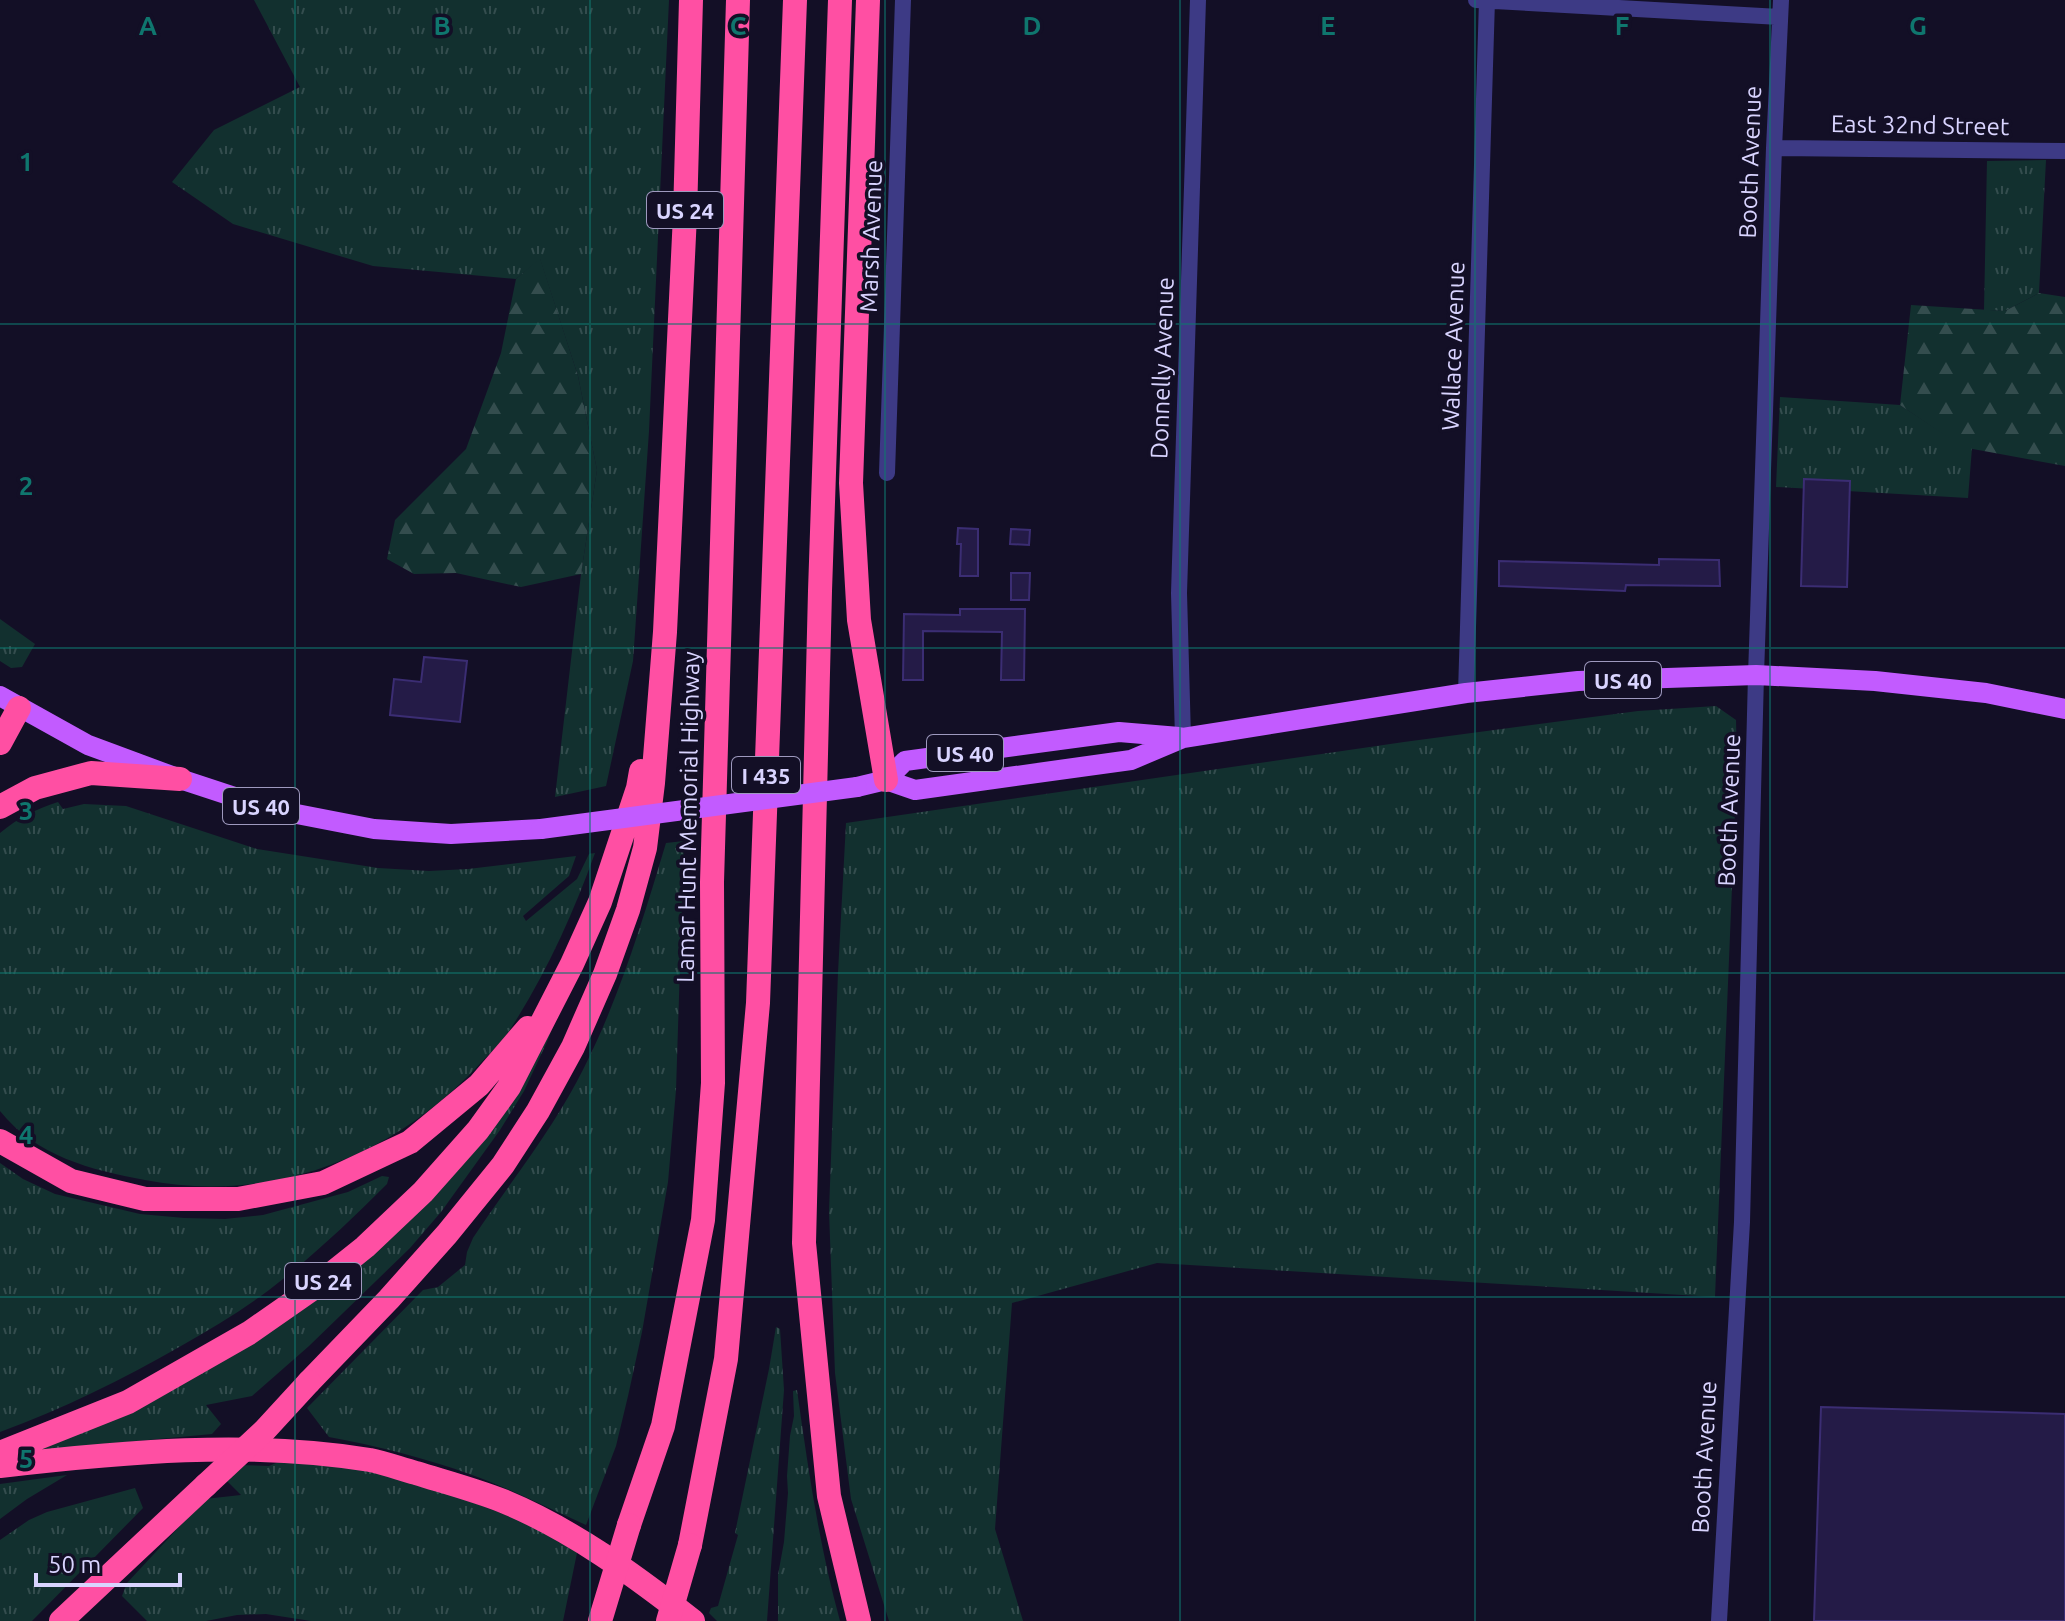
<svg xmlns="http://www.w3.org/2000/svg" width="2065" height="1621" font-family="Ubuntu,sans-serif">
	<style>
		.grass { fill: url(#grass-tufts) }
		.forest { fill: url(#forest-firs) }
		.building { fill: #241b47; stroke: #3b2d73; stroke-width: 2 }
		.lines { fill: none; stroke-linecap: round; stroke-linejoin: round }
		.street { stroke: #3d3a85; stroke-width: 16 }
		.primary { stroke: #c25bff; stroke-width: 20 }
		.highway { stroke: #ff4fa3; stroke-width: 24 }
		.primary-bridge { stroke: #c25bff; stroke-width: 20 }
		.highway-bridge { stroke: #ff4fa3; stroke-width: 24 }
		.grid { fill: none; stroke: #0f766e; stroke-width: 2; stroke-opacity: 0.55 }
		.labels { text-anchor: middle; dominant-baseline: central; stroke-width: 7; stroke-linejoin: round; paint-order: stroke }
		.shield { fill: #130f26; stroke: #9e99be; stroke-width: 2 }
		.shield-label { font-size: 22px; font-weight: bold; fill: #d9d4ff }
		.street-label { font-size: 24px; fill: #d9d4ff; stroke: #130f26 }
		.grid-label { font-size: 26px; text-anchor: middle; font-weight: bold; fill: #0f766e; stroke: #130f26; stroke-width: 7; stroke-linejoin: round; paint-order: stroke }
	</style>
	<defs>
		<pattern id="grass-tufts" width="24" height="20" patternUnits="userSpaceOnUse" patternTransform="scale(2)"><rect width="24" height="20" fill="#12302f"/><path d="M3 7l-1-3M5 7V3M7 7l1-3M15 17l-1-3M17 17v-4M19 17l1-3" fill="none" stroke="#344d4e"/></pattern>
		<pattern id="forest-firs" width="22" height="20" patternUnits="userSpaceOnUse" patternTransform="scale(2)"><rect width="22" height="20" fill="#12302f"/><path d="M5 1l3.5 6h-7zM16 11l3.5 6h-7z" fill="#344d4e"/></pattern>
	</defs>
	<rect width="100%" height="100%" fill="#130f26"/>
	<path class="grass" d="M254,0H669L649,431L633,661L606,786L555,797L581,574L597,470L578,376L540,259L516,279L373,266L233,224L172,182L214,130L300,87Z
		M2046,160L2039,293L2005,311L1984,310L1987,161Z
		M1780,397L1900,405L1962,446L1972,448L1968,498L1776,487Z
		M0,619L35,644L22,667L11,668L0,661Z
		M1716,706L1736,720L1737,766L1715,1297L1157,1263L1012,1303L995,1529L1023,1621H889L851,1499L835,1373L829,1211L838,973L846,823L1404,742L1638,711Z
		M58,802L63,809L84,804L126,806L257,849L378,868L429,871L468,869L576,856L569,876L523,916L526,921L577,879L589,854L595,853C573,914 546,974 511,1028C501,1043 487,1056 475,1069C389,1159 268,1204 145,1180C91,1170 36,1156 0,1111V833C18,818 36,809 58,802Z
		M684,841L676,1090L668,1182L642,1332L628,1396L616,1446L586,1525C548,1508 511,1489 472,1475C426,1458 377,1446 329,1437L307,1408L423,1290L438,1287L465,1265L467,1252L473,1238C499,1199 528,1161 553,1122C608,1037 637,939 666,843Z
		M556,1019L547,1042L524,1091L500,1130L441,1212L410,1248L309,1346L252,1396L206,1405L221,1424L212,1434L94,1445L0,1458L108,1415L360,1256Z
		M0,1163L23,1179L55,1194L140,1214L184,1218L225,1219L263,1215L348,1192L382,1176L389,1177L387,1184C349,1222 311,1258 269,1290C241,1311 211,1329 181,1346C123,1379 63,1409 0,1432Z
		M776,1327L780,1329L784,1390L767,1621H717L709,1613L711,1608L718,1606L738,1535L735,1533L769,1369Z
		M797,1390C808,1468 819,1545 840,1621H778V1575L784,1542L788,1493L787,1476L790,1436L794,1416L793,1391Z
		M283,1460L362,1470L418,1482L538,1527L578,1548L563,1621H311L266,1614L237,1615L206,1621H147L122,1596L127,1583L205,1499L241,1495L224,1478L236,1465L269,1466Z
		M67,1475L27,1499L0,1519V1484Z
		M135,1488L143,1508L32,1621H0V1540L29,1520L47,1512Z"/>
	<path class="forest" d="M540,258L578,376L597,470L581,574L521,587L456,573L414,574L387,559L395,520L466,449L501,353L516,279Z
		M2039,293L2065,297V466L1962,447L1900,405L1911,305L2005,311Z"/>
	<path class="building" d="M1804,479L1850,481L1847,587L1801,586Z
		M958,528L978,529V576H960L961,544H957Z
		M1011,529L1030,530L1029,545L1010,544Z
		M1659,559L1719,560L1720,586L1626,585L1625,591L1499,586V561L1659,565Z
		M1011,573H1030L1029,600H1011Z
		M960,609H1025L1024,680H1001L1002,632L923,631V680H903L904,614L960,615Z
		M424,657L467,661L460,722L390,715L394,679L421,682Z
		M1821,1407L2065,1414V1621H1814Z"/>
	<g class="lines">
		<path class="street" d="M1476,0L1780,17
			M1774,148L2065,151
			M887,473L903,0
			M1466,693L1487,0
			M1183,738L1179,593L1198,0
			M1719,1621L1742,1222L1756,675L1774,148L1781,0"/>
		<path class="primary" d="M0,696L88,745L180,779L271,809L374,829L451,834L541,829
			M886,780L905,761L1119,732L1179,737
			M857,787L886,780L915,790L1131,760L1183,738L1466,693L1578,681L1756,675L1875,681L1986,693L2065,709"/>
		<path class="highway" d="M840,0L820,591L804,1243L829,1496L859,1621
			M868,0L851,483L859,620L886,780
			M0,743L19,708
			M0,807L35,788L91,773L180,779
			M0,1141L71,1181L145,1199H238L323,1183L410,1142L479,1085L528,1028
			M309,1382L389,1299L447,1234L503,1165L538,1111L573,1047L605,974L628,910L645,848L653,783L665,632L685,215L691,0
			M0,1453L128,1402L249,1333L315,1287L365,1247L423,1192L478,1130L509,1087L572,964L600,902L638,788L641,771
			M0,1466C122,1452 248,1440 370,1460C385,1463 401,1469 416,1473C445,1482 475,1490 503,1501C573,1530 634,1575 693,1621
			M629,1525L663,1426L703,1220L713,1083L712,882L738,0
			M690,1545L726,1359L758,1003L795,0
			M61,1621L206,1485"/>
		<path class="primary-bridge" d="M541,829L857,787"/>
		<path class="highway-bridge" d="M206,1485L264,1431L309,1382
			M600,1621L629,1525
			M668,1621L690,1545"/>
	</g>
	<path class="grid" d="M295,0V1621M590,0V1621M885,0V1621M1180,0V1621M1475,0V1621M1770,0V1621M0,324H2065M0,648H2065M0,973H2065M0,1297H2065"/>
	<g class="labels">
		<g class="shield">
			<rect x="647" y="192" width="76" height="36" rx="6"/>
			<rect x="1585" y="662" width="76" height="36" rx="6"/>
			<rect x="927" y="735" width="76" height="36" rx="6"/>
			<rect x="732" y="757" width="68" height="36" rx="6"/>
			<rect x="223" y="788" width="76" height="36" rx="6"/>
			<rect x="285" y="1263" width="76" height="36" rx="6"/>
		</g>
		<g class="shield-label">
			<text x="685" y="210">US 24</text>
			<text x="1623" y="680">US 40</text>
			<text x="965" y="753">US 40</text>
			<text x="766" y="775">I 435</text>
			<text x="261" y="806">US 40</text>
			<text x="323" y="1281">US 24</text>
		</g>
		<g class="street-label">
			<text transform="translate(1920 125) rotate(1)">East 32nd Street</text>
			<text transform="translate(1750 162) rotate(-88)">Booth Avenue</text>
			<text transform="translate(871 236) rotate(-88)">Marsh Avenue</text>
			<text transform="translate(1453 346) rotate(-88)">Wallace Avenue</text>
			<text transform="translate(1162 368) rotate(-88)">Donnelly Avenue</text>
			<text transform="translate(1729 810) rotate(-88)">Booth Avenue</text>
			<text transform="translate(688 817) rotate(-89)">Lamar Hunt Memorial Highway</text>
			<text transform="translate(1704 1457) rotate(-87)">Booth Avenue</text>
		</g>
	</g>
	<g class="grid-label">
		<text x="148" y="35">A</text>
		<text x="442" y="35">B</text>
		<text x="738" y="35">C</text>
		<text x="1032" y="35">D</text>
		<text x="1328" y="35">E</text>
		<text x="1622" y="35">F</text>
		<text x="1918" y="35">G</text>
		<text x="26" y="171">1</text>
		<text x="26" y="495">2</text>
		<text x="26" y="820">3</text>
		<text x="26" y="1144">4</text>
		<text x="26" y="1468">5</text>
	</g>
	<path d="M36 1573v12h144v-12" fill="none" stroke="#d9d4ff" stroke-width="4"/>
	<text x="48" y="1573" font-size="24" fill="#d9d4ff" stroke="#130f26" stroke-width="6" paint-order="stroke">50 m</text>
</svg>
